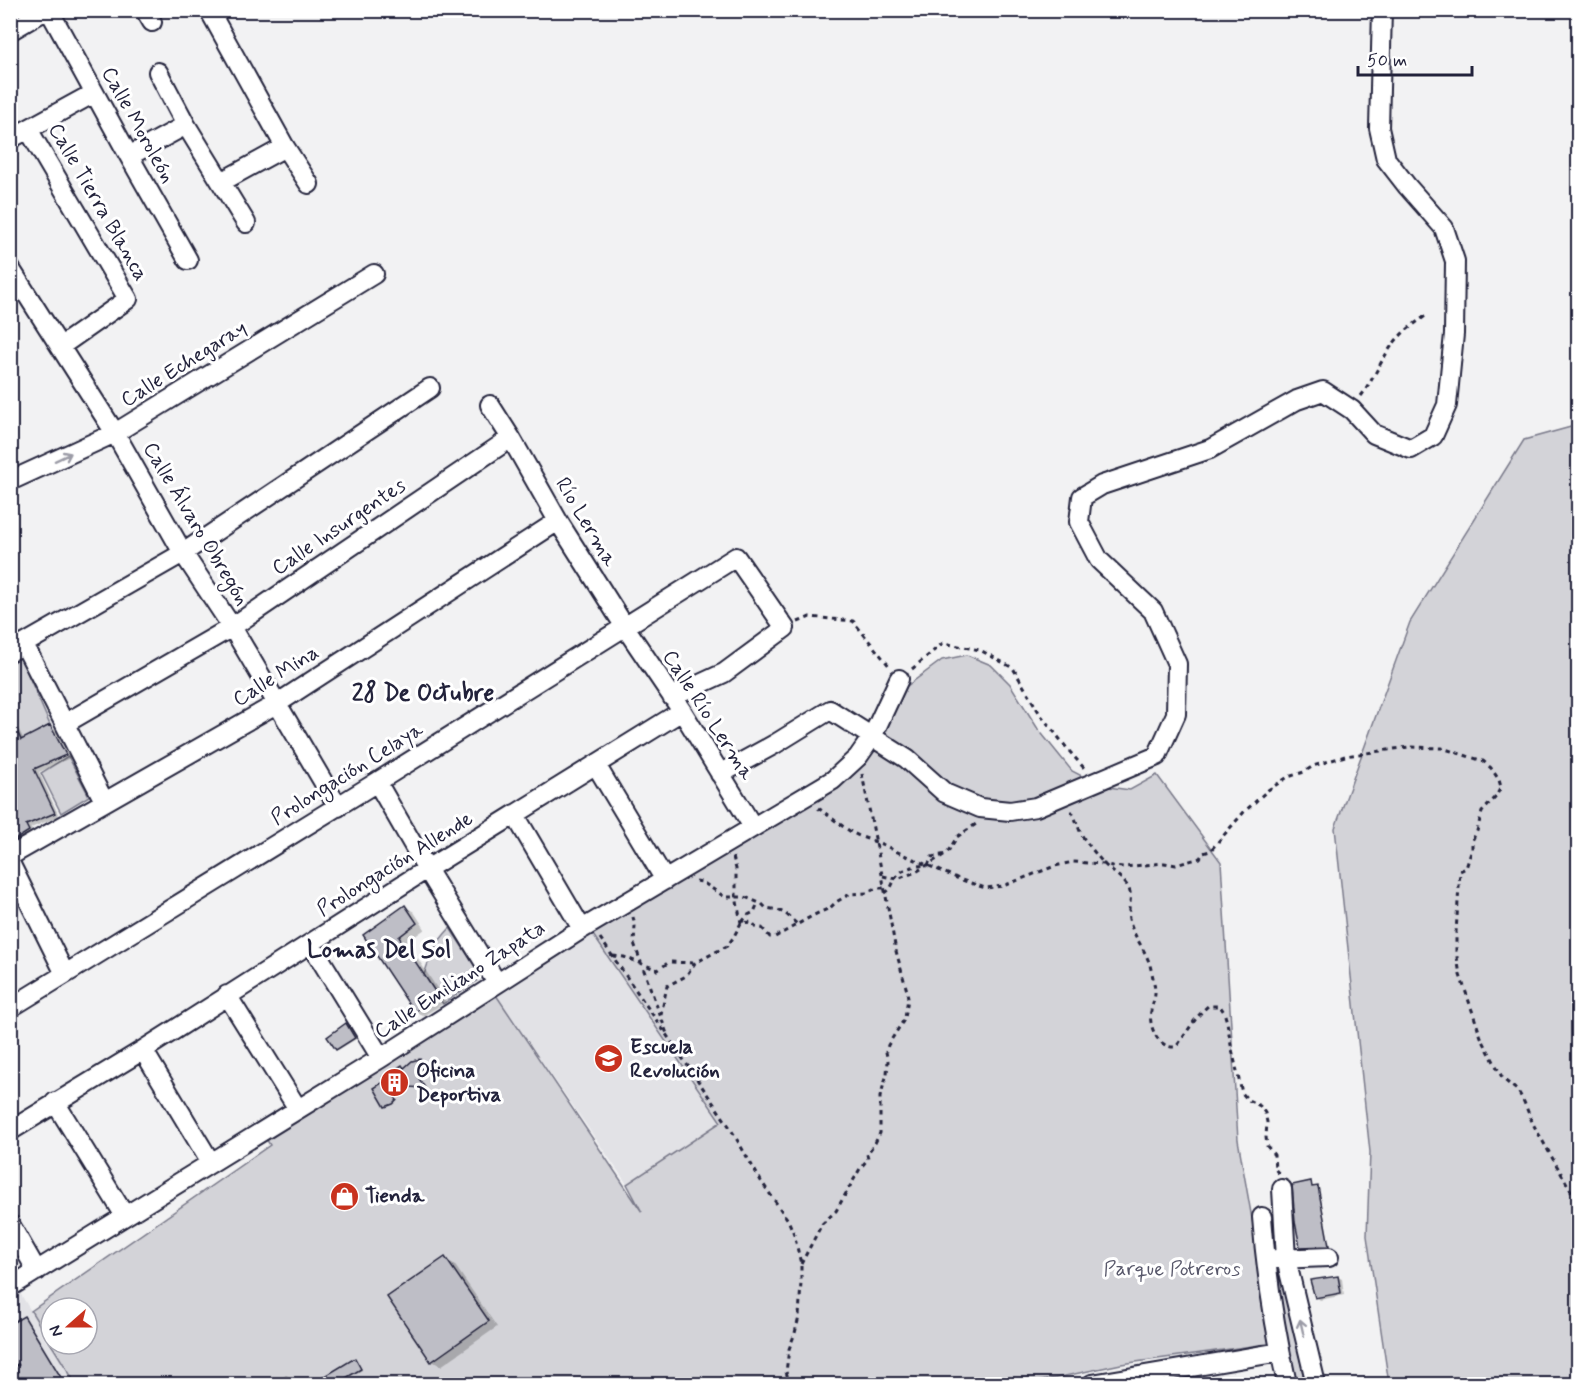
<svg xmlns="http://www.w3.org/2000/svg" width="1589" height="1395" font-family="Mynerve,sans-serif">
	<style>
		.built { fill: #e2e2e6 }
		.green { fill: #d3d3d8; stroke: #7a7a8a; stroke-width: 1.5 }
		.shadow { fill: #0003 }
		.building { fill: #bebec6; stroke: #22223b; stroke-width: 1.5 }
		.lines { fill: none; stroke-linecap: round; stroke-linejoin: round }
		.minor-casing { stroke: #22223b; stroke-width: 22 }
		.path { stroke: #22223b; stroke-width: 3; stroke-dasharray: 4.5 4.5; stroke-linecap: butt }
		.minor { stroke: #fff; stroke-width: 18 }
		.oneway { stroke: #9c9ca7 }
		.labels { text-anchor: middle; dominant-baseline: central; stroke-width: 6; stroke-linejoin: round; paint-order: stroke }
		.street-label { font-size: 21px; fill: #22223b; stroke: #fff }
		.poi-label { font-size: 21px; font-weight: bold; fill: #22223b; stroke: #fff; text-anchor: start }
		.park-label { font-size: 21px; fill: #57576a; stroke: #fff }
		.quarter-label { font-size: 24px; font-weight: bold; fill: #22223b; stroke: #fff }
	</style>
	<rect width="100%" height="100%" fill="#f2f2f3"/>
	<filter id="ink" filterUnits="userSpaceOnUse"><feTurbulence type="fractalNoise" baseFrequency=".0167" numOctaves="2"/><feDisplacementMap in="SourceGraphic" scale="12" xChannelSelector="R" yChannelSelector="G"/><feConvolveMatrix kernelMatrix="1 2 1 2 8 2 1 2 1" color-interpolation-filters="sRGB"/></filter>
	<g filter="url(#ink)">
		<path class="built" d="M591,932L721,1122L627,1184L496,995Z
			M20,1293L75,1384H11L10,1298Z"/>
		<path class="green" d="M1578,425V1384H1389L1367,1236L1370,1152L1335,828L1410,622L1524,440Z
			M967,655L991,665L1010,684L1038,729L1072,771L1101,786L1130,790L1157,775L1221,862L1238,1140L1274,1343L1121,1364L1028,1384H76L51,1344H87V1308H51V1344L31,1311L270,1145L265,1137L496,995L642,1212L627,1184L721,1122L591,932L840,784L871,755L903,689L942,660Z
			M20,656L50,725L38,731L28,754L11,718V662Z
			M68,756L89,796L61,813L41,773Z
			M450,928L482,977L443,1004L424,975C431,953 435,944 450,928Z
			M1277,1271H1280L1283,1273L1305,1384H1295L1275,1274Z"/>
		<path class="shadow" d="M10,712L24,740L50,727L56,730L70,758L39,772L59,816L31,828L33,834L18,844L12,841L10,838Z
			M406,907L414,912L425,929L407,942L446,1002L423,1016L415,1011L365,936Z
			M347,1025L356,1039L338,1050L337,1049Z
			M420,1060L426,1066L419,1078L425,1088L389,1086L397,1101L395,1104L388,1106H386L387,1081Z
			M1311,1182L1313,1189H1319L1330,1246L1303,1247Z
			M445,1259L454,1264L497,1327L441,1366L432,1361Z
			M1338,1277L1342,1279L1344,1295L1320,1300L1316,1297Z
			M24,1318L26,1319L65,1384H10V1325Z
			M355,1360L362,1370L338,1384H330L326,1378Z
			M286,1375L290,1377L295,1384H273Z"/>
		<path class="building" d="M10,718L21,740L50,725L66,755L34,769L55,813L26,825L29,831L10,843Z
			M405,905L417,923L399,937L438,996L414,1012L363,935Z
			M346,1023L355,1038L336,1050L327,1037Z
			M420,1059L425,1065L418,1077L425,1088L389,1086L397,1100L393,1104L385,1107L374,1088L385,1081L383,1077L402,1065L404,1068L412,1061Z
			M1311,1181L1312,1187L1318,1186L1329,1246L1300,1247L1295,1222L1292,1185Z
			M445,1257L489,1321L431,1362L387,1297Z
			M1338,1276L1341,1293L1315,1298L1310,1280Z
			M24,1316L65,1384H10V1324Z
			M355,1358L361,1369L336,1384H312Z"/>
		<g class="lines">
			<defs>
				<path id="minor" d="M49,10L129,156L188,260
					M145,10L152,22
					M209,10L285,147L309,184
					M10,31L46,10
					M158,72L186,125L246,223
					M28,129L128,299L61,346
					M10,139L94,93
					M129,156L186,125
					M221,182L285,147
					M10,268L115,433L183,553L232,627L338,807
					M490,405L511,438L558,521L625,627L682,711L753,827
					M10,481L115,433L374,274
					M24,644L104,801
					M10,652L183,553L430,388
					M66,723L232,627L511,438
					M596,765L665,880
					M720,774L775,744L830,710L907,759L945,793L980,808L1010,811L1036,807L1157,756L1176,714L1177,664L1153,611L1099,560L1079,522L1082,497L1102,485L1210,449L1297,400L1323,391L1352,410L1374,434L1411,449L1433,436L1447,405L1454,334L1455,261L1444,228L1407,186L1386,159L1379,128L1382,10
					M377,782L427,869L497,983
					M515,815L582,929
					M10,856L278,703L558,521
					M10,863L65,974
					M311,944L381,1058
					M227,995L298,1109
					M10,1008L377,782L736,557L785,628L724,673L672,697
					M143,1050L211,1163
					M55,1102L125,1216
					M10,1131L143,1050L427,869L682,711
					M1282,1189L1286,1259L1316,1384
					M1262,1217C1266,1274 1275,1329 1287,1384
					M10,1224L37,1271
					M1276,1259L1329,1257
					M10,1287L381,1058L582,929L833,780L858,757L872,737L899,679
					M1092,1384L1280,1352"/>
			</defs>
			<use href="#minor" class="minor-casing"/>
			<path class="path" d="M1361,396C1374,379 1381,359 1394,343C1403,331 1416,323 1428,314
				M798,622L810,617L853,621L890,667
				M912,669L943,643L980,650L1013,668L1040,714L1070,752L1084,768
				M818,808C830,816 841,826 853,833C866,840 881,842 893,850L959,879L985,888L1003,886L1055,866L1073,862L1104,864L1112,866L1124,867L1164,863L1176,865L1200,858L1203,853L1210,851L1244,812L1268,790L1288,777L1304,772L1313,766L1345,756L1409,747L1442,748L1483,761L1491,768L1499,780L1501,787L1495,798L1482,812L1477,831L1472,841V849L1466,868L1460,871L1456,932V951L1460,975L1481,1037L1503,1079L1518,1091L1524,1102L1533,1124L1578,1203
				M1071,811C1077,819 1078,831 1085,840C1091,848 1098,857 1105,865C1112,872 1123,878 1128,887C1134,897 1127,908 1129,919C1133,936 1145,949 1150,965C1152,974 1155,984 1155,993C1155,999 1152,1004 1151,1011C1148,1026 1158,1049 1176,1047C1187,1033 1194,1018 1208,1006H1220L1224,1012L1227,1022L1231,1045L1242,1093L1248,1100L1260,1106L1265,1113L1267,1122L1266,1137L1267,1146L1274,1155L1275,1169L1280,1175
				M733,857L736,869V896L741,923
				M883,876L897,879L916,872L947,853L957,837L976,824
				M696,881L702,882L725,897H745L762,904L766,908L778,910L786,914L797,924
				M885,893C891,889 891,887 894,881C901,867 914,866 928,865L932,857L946,854
				M633,917L635,926L634,943L667,1034
				M742,922L748,915L754,912L758,903
				M600,938L729,1126L761,1181L788,1220L794,1234L801,1264V1282L799,1317L795,1333L789,1349L786,1372L790,1384
				M613,956L624,957L658,970L669,962L695,963
				M661,1015L667,986L686,976L695,963L727,946L733,938L741,923L752,922L756,927L762,928L770,937H775L814,915L830,908L836,902L850,894L867,893L876,888H884
				M801,1264L822,1224L836,1211L841,1202L861,1167L868,1159L867,1154L875,1143L880,1133V1097L887,1074L888,1061L886,1052L888,1045L905,1018L908,998L907,991L896,951L878,853L862,774
				M19,1364L14,1367L24,1384"/>
			<use href="#minor" class="minor"/>
		</g>
		<defs><path id="oneway-shaft" d="M-6 0H5M1.5-3L5.5 0L1.5 3" fill="none" stroke-width="1.6" stroke-linecap="round" stroke-linejoin="round" transform="scale(1.5)"/></defs>
		<g class="oneway">
			<use href="#oneway-shaft" transform="translate(63 457) rotate(-25)"/>
			<use href="#oneway-shaft" transform="translate(1302 1328) rotate(-103)"/>
		</g>
	</g>
	<defs>
		<symbol id="school-disc" viewBox="-11 -11 22 22"><circle r="9.5" fill="#c8321e" stroke="#fff"/><path d="M0-5L7-2L0 1L-7-2ZM-4 1L0 2.5L4 1V4Q0 6-4 4Z" fill="#fff"/></symbol>
		<symbol id="building-disc" viewBox="-11 -11 22 22"><circle r="9.5" fill="#c8321e" stroke="#fff"/><path d="M-4-6H4V6H1V3H-1V6H-4ZM-2.5-4.3h1.7v1.8h-1.7ZM.8-4.3h1.7v1.8H.8ZM-2.5-1h1.7V.8h-1.7ZM.8-1h1.7V.8H.8Z" fill="#fff"/></symbol>
		<symbol id="shop-disc" viewBox="-11 -11 22 22"><circle r="9.5" fill="#c8321e" stroke="#fff"/><path d="M-5-2.5h2.3a2.7 3.5 0 0 1 5.4 0H5L5.5 6h-11ZM-1.5-2.5h3a1.5 2.3 0 0 0-3 0Z" fill="#fff"/></symbol>
	</defs>
	<g fill-rule="evenodd">
		<use href="#school-disc" x="592" y="1042" width="33" height="33"/>
		<use href="#building-disc" x="378" y="1066" width="33" height="33"/>
		<use href="#shop-disc" x="328" y="1180" width="33" height="33"/>
	</g>
	<g class="labels">
		<g class="street-label">
			<text transform="translate(138 125) rotate(61)">Calle Moroleón</text>
			<text transform="translate(98 202) rotate(60)">Calle Tierra Blanca</text>
			<text transform="translate(184 364) rotate(-32)">Calle Echegaray</text>
			<text transform="translate(586 522) rotate(59)">Río Lerma</text>
			<text transform="translate(196 524) rotate(59)">Calle Álvaro Obregón</text>
			<text transform="translate(339 527) rotate(-34)">Calle Insurgentes</text>
			<text transform="translate(276 676) rotate(-32)">Calle Mina</text>
			<text transform="translate(708 715) rotate(57)">Calle Río Lerma</text>
			<text transform="translate(347 774) rotate(-32)">Prolongación Celaya</text>
			<text transform="translate(395 864) rotate(-32)">Prolongación Allende</text>
			<text transform="translate(460 980) rotate(-33)">Calle Emiliano Zapata</text>
		</g>
		<g class="poi-label">
			<text x="630" y="1047">Escuela<tspan x="630" dy="24">Revolución</tspan></text>
			<text x="416" y="1071">Oficina<tspan x="416" dy="24">Deportiva</tspan></text>
			<text x="365" y="1196">Tienda</text>
		</g>
		<g class="park-label">
			<text x="1172" y="1269">Parque Potreros</text>
		</g>
		<g class="quarter-label">
			<text x="423" y="693">28 De Octubre</text>
			<text x="379" y="950">Lomas Del Sol</text>
		</g>
	</g>
	<rect width="1589" height="1395" fill="none" stroke="#fff" stroke-width="36"/>
	<rect x="18" y="18" width="1553" height="1359" fill="none" stroke="#22223b" stroke-width="2" filter="url(#ink)"/>
	<g transform="translate(69 1326) rotate(249)"><circle r="28" fill="#ffffff" stroke="#a7a7b1" stroke-width="1.5"/>
	<path d="M0-4.5L10 22L0 15L-10 22Z" fill="#c8321e"/>
	<text y="-9" font-size="16" font-weight="bold" text-anchor="middle" fill="#22223b">N</text>
	</g>
	<path d="M1358 66v9h114v-9" fill="none" stroke="#22223b" stroke-width="3"/>
	<text x="1367" y="66" font-size="18" fill="#22223b" stroke="#ffffff" stroke-width="4.5" paint-order="stroke">50 m</text>
</svg>
